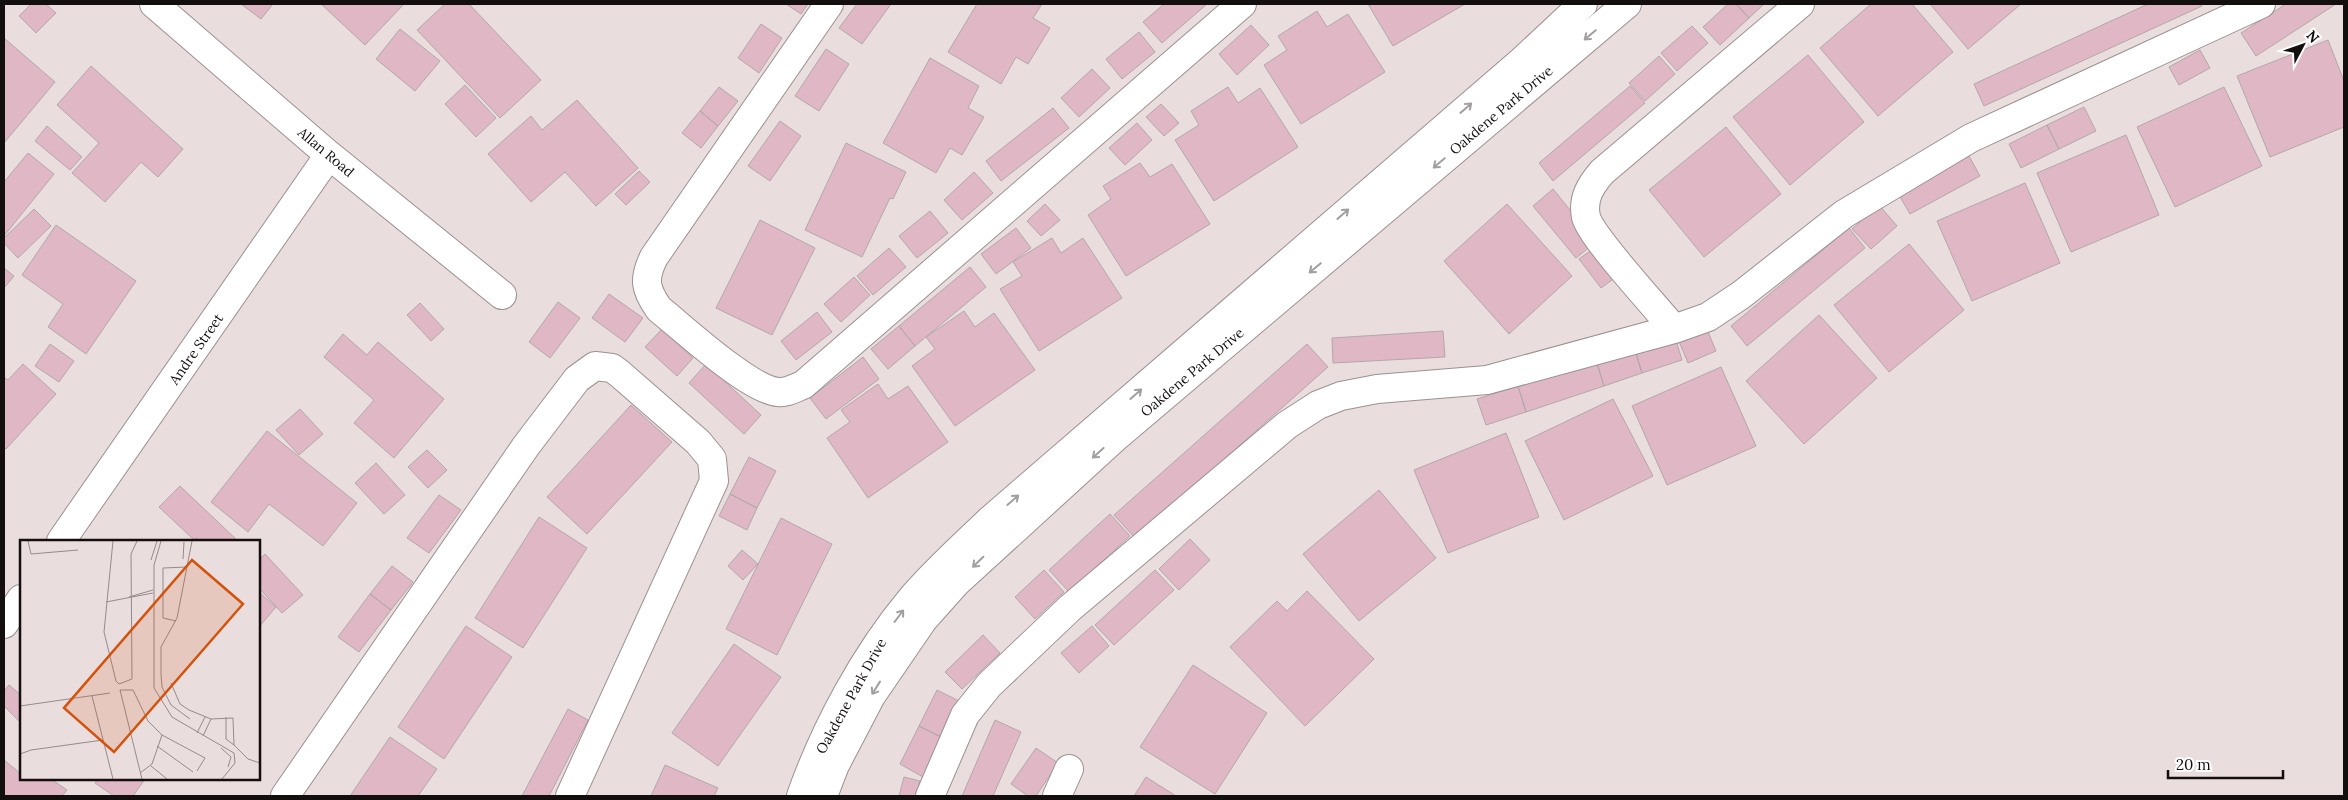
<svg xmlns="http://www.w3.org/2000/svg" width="2348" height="800" font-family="Lora,serif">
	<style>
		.building { fill: #e0b7c4; stroke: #b3a7ab }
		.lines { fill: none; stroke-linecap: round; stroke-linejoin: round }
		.minor-casing { stroke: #9c9090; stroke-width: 30 }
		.minor { stroke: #fff; stroke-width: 28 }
		.oneway { stroke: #a19f9f }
		.labels { text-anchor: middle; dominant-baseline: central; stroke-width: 4; stroke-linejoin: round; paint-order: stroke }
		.street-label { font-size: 14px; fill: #140f0f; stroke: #fff }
		.inset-road { fill: none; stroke: #948b8b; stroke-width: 1 }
		.view { fill: #d3520c; fill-opacity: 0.15; stroke: #d3520c; stroke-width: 2.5 }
		.inset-edge { fill: none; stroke: #140f0f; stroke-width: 2.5 }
	</style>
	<rect width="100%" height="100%" fill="#eadddd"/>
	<path class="building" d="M31,4H46L56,13L36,33L19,16Z
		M241,4H273L261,19Z
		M321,4H404L365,45Z
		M445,4H469L541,80L500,118L417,30Z
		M786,4H808L801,14Z
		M857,4H891L862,44L839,28Z
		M977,4H1042L1033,18L1050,28L1028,64L1016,57L1001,84L948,52Z
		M1164,4H1207L1162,43L1143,22Z
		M1368,4H1465L1393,46Z
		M1728,4H1736L1749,18L1720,45L1703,27Z
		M1736,4H1764L1749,18Z
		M1871,4H1912L1953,52L1878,116L1820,48Z
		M1930,4H2021L1968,49Z
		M2148,4H2201L2202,6L1984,106L1974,84Z
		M2286,4H2336L2256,56L2241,33Z
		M1317,11L1327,27L1348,14L1385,72L1301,124L1264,65L1287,50L1278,36Z
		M761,24L782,38L759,73L738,58Z
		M1251,25L1269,45L1237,75L1219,54Z
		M1692,26L1708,43L1677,71L1661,53Z
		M400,29L440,61L415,91L376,59Z
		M1139,32L1155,52L1122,79L1106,59Z
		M4,38L55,82L4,143Z
		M2328,40L2344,81V127L2270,157L2237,76Z
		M826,49L849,64L819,111L795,96Z
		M2200,50L2210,68L2179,85L2169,67Z
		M1808,55L1864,122L1790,185L1733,117Z
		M1659,56L1675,74L1645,101L1629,83Z
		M930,58L979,86L968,108L984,117L962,155L950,148L936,173L883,143Z
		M91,66L183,149L158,177L141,162L105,202L72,173L99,143L57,105Z
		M1092,69L1110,88L1079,117L1061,98Z
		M465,85L496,118L476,137L445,104Z
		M1630,86L1645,103L1553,181L1539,163Z
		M719,87L738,101L718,126L700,111Z
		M1228,87L1238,103L1260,88L1298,147L1214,201L1175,140L1199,125L1191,111Z
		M2224,87L2262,166L2175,207L2137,127Z
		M577,100L638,168L596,206L565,172L531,202L488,154L531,116L542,130Z
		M1161,104L1179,123L1164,136L1146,117Z
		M2084,107L2096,131L2059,149L2047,125Z
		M1053,108L1069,128L1001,181L986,161Z
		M700,111L718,126L701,148L682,133Z
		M780,121L801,136L770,181L748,166Z
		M1137,123L1152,140L1125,165L1109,148Z
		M2047,125L2059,149L2021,168L2009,144Z
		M47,126L82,157L70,170L35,141Z
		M1726,127L1781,194L1704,257L1649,190Z
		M2126,135L2159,215L2071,252L2037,173Z
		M846,143L906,172L893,199L890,198L862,257L805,230Z
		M28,153L54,174L4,236V182Z
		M1969,156L1980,176L1910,214L1899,195Z
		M1140,163L1150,177L1172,164L1210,224L1126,276L1088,215L1111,199L1103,186Z
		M639,171L650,182L626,205L615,194Z
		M974,172L993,193L962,220L944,200Z
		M2025,183L2060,263L1972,301L1937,221Z
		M1553,189L1596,242L1576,258L1533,206Z
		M1045,204L1060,220L1041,236L1027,221Z
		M1507,204L1572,276L1509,334L1444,261Z
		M1879,205L1897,226L1871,249L1852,229Z
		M34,209L51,226L18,258L4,243V238Z
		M930,211L948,233L917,258L899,236Z
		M760,220L815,248L772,335L716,308Z
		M56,225L136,281L86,354L48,327L63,304L22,275Z
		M1016,228L1031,248L996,274L981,254Z
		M1849,228L1865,248L1747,346L1731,326Z
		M1052,238L1061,253L1083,238L1122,298L1039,351L1000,289L1022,276L1013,262Z
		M1601,243L1623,272L1601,288L1579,259Z
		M1909,244L1964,310L1889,372L1834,305Z
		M889,248L906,267L873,295L857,276Z
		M970,267L986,287L915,346L899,326Z
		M4,268L14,276L4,288Z
		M854,277L870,295L841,322L824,304Z
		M609,294L643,318L625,342L592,318Z
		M558,302L580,318L550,358L529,342Z
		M420,303L444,329L431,341L407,315Z
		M964,311L975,327L994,313L1035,370L955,426L912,366L935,349L926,337Z
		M817,312L832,332L796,360L781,341Z
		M1819,315L1877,378L1804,444L1746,381Z
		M899,326L915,346L888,369L871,349Z
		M1706,327L1716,351L1688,363L1678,339Z
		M662,329L693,358L677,376L645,347Z
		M1443,331L1445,357L1333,363L1332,338Z
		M343,334L367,355L378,342L444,399L394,458L354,423L374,400L324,357Z
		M1674,334L1682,360L1642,373L1634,347Z
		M50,344L74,361L59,382L35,366Z
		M1307,344L1328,367L1135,538L1114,515Z
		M1634,347L1642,373L1604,386L1596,360Z
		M863,357L879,379L826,419L810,398Z
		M1596,360L1604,386L1526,412L1518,386Z
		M23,364L56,394L6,449L4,447V377L8,380Z
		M706,364L761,415L744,434L689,383Z
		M1721,367L1756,446L1667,485L1632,406Z
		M878,384L888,399L908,386L948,442L868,498L827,438L850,422L841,410Z
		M1518,386L1526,412L1486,425L1477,399Z
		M1613,399L1653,476L1564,520L1525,441Z
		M631,405L672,442L587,534L547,497Z
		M300,409L323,434L299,455L276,430Z
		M267,431L357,503L323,546L269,504L248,532L211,502Z
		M1506,433L1539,517L1448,553L1414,470Z
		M427,450L447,470L428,488L408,467Z
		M749,457L776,471L757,508L730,494Z
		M376,463L405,495L384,514L355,483Z
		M180,486L238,541H200L196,538L194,540L159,507Z
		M1379,490L1436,558L1359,621L1303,554Z
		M730,494L757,508L747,530L719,516Z
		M439,495L461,510L429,553L407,538Z
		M1110,514L1130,536L1069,592L1049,570Z
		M539,517L587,548L523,648L475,618Z
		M781,518L832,544L777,655L726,629Z
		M1190,539L1210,560L1179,590L1159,569Z
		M742,550L758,564L743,580L728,566Z
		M265,554L303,595L282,613L259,588V560Z
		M392,566L413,582L391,610L370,594Z
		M1044,570L1064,592L1035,619L1015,597Z
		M1155,570L1174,590L1114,645L1095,625Z
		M1307,591L1374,659L1305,726L1230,647L1277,601L1287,611Z
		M259,592L276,607L259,627Z
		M370,594L391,610L359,652L338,637Z
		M466,626L512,657L444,759L398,727Z
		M1092,626L1109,646L1079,673L1061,653Z
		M983,635L1000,653L962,689L945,672Z
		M734,644L781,677L718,766L672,733Z
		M1193,665L1267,713L1215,794L1140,747Z
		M9,685L21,695V723L4,706V691Z
		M937,690L961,702L943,738L919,726Z
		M568,709L588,720L549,796H522Z
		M995,720L1021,732L993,796H962Z
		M919,726L943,738L923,777L900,764Z
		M390,737L437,769L418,796H350Z
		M1036,748L1058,763L1036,796H1028L1011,784Z
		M4,760L21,774V779H51L67,790L62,796H4Z
		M665,765L718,788L714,796H651Z
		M904,777L920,781L916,796H899Z
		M1146,777L1176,796H1134Z
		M98,779H145L133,796H114L95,783Z"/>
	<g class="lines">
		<defs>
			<path id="minor" d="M154,4L329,155L502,295
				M829,4L654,257C643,279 645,289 659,309C684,329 750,390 778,392C787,393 795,388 803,385L1242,4
				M1674,329C1657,308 1591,237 1586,217C1582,198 1591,185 1602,172L1800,4
				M61,541L329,155
				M4,624L21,599
				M285,796L526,446L577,379L595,366L612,368L620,374L698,442L712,459L714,481L570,796
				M801,796C825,728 865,654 912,598C936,570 963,546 990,520L1523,60L1583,4
				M823,796L835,765L871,696L923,620L956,583L1117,436L1627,4
				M930,796L965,715L989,685L1070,608L1287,425L1318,405L1341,396L1377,389L1487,380L1674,329L1708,317L1741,295L1844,214L1971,138L2261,4
				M1057,796L1069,769"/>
		</defs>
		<use href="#minor" class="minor-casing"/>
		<use href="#minor" class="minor"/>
	</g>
	<defs><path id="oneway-shaft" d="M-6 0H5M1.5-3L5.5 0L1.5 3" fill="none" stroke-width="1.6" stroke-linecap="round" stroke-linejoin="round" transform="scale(1.25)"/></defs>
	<g class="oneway">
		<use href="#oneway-shaft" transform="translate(1590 35) rotate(140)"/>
		<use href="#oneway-shaft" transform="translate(1466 108) rotate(-41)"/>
		<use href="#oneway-shaft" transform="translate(1439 163) rotate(140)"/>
		<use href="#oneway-shaft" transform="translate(1343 214) rotate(-41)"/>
		<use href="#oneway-shaft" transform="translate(1315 268) rotate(140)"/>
		<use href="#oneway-shaft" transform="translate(1136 394) rotate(-41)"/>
		<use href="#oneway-shaft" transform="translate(1098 453) rotate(138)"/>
		<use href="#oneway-shaft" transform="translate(1013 500) rotate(-41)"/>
		<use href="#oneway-shaft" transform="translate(978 562) rotate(136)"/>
		<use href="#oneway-shaft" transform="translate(899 616) rotate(-53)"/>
		<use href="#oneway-shaft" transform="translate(876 688) rotate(122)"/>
	</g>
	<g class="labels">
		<g class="street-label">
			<text transform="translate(1501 110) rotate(-40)">Oakdene Park Drive</text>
			<text transform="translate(326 152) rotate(40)">Allan Road</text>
			<text transform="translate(196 349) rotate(-55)">Andre Street</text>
			<text transform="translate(1192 372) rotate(-40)">Oakdene Park Drive</text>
			<text transform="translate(851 696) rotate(-61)">Oakdene Park Drive</text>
		</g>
	</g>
	<g transform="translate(20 540)">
		<rect width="240" height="240" fill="#eadddd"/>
		<path class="inset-road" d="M8,1L11,14L58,10M93,1L84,92L96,141L99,144L112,139L111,14L117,1M141,1L134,25V148L152,177L214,213L215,223L202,239M163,19L164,2M131,20L137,1M109,57L133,50M86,62L133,53M156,81L143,78V28L167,27M151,143L160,164L169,170L191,179L213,178L214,205L228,219L240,223M72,156L93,239M0,166L90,153M206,177V199L214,205M170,179L151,165L142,147L141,134V107L157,78L172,1M177,193L185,177M183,196L191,179M137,206L173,232M201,208L211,217L208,227M0,214L11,210L83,200M131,226L147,239M120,233L132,224L142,195M122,239L100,150H113L128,181L142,195L185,218L177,231"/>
		<path class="view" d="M172,20L223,64L94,212L44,168Z"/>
		<rect width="240" height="240" class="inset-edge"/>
	</g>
	<rect width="2348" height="800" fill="none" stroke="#140f0f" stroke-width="10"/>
	<g transform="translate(2303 45) rotate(49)" stroke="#ffffff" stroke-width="4" paint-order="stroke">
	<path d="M0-4L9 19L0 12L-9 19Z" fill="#140f0f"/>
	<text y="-8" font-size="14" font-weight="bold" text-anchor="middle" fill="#140f0f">N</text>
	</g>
	<path d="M2168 770v8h115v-8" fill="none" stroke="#140f0f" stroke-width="2.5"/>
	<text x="2176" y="770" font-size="15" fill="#140f0f" stroke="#ffffff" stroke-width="4" paint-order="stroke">20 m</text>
</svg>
